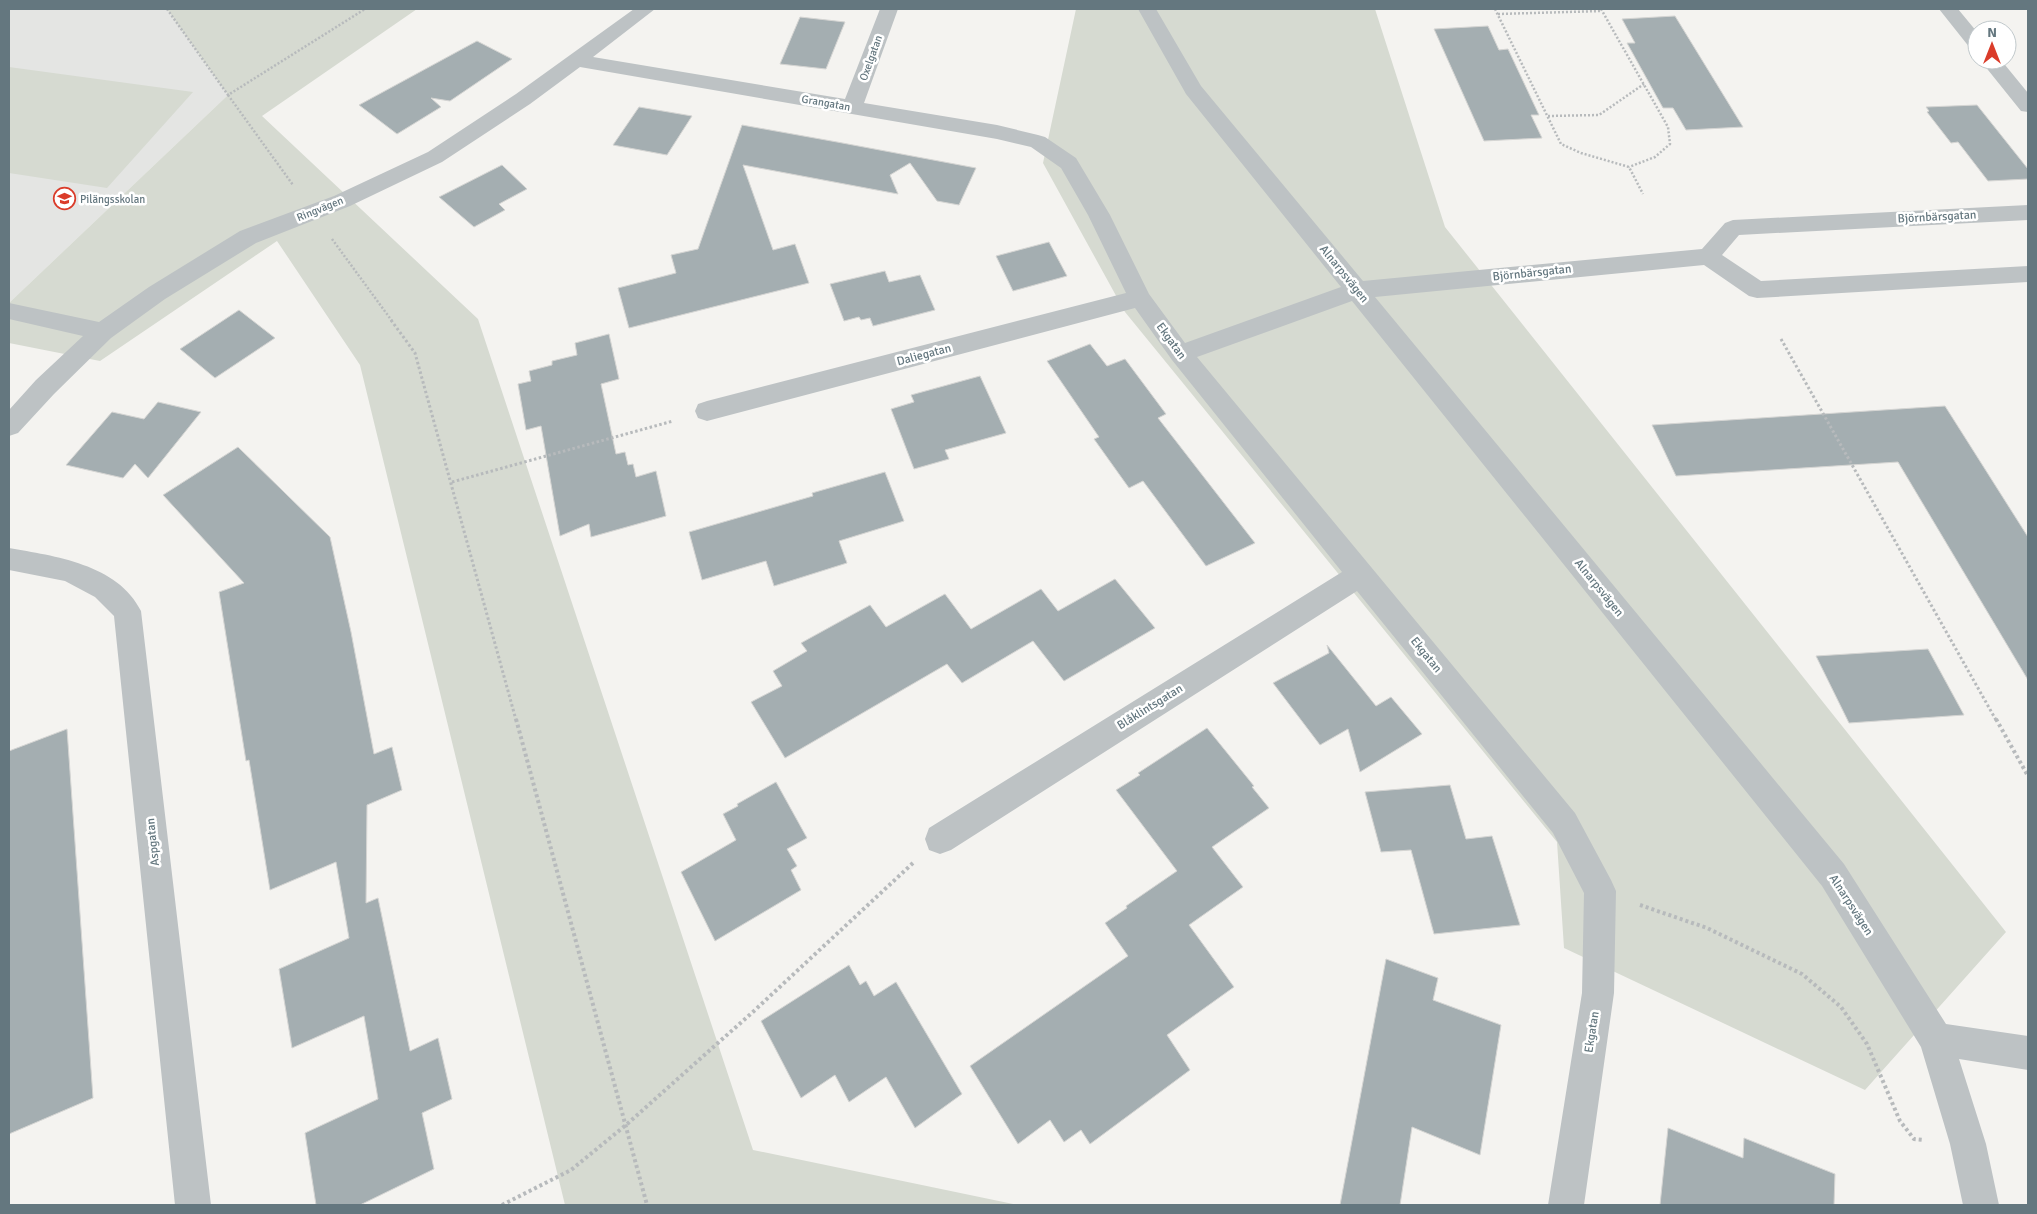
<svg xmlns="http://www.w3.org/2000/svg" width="2037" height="1214" font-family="Signika,sans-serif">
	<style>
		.built { fill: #e4e5e3 }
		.green { fill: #d6dad1 }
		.building { fill: #a4aeb1; stroke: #d5d5d3 }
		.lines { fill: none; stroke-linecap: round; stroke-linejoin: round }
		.path-far2 { stroke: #b7babc; stroke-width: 2.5; stroke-dasharray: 2 2; stroke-linecap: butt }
		.path-far1 { stroke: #b7babc; stroke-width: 3; stroke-dasharray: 2.5 2.5; stroke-linecap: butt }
		.path { stroke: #b7babc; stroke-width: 4; stroke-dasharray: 3 3; stroke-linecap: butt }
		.minor { fill: #bdc2c4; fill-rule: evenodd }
		.labels { text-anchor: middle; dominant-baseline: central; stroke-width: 5; stroke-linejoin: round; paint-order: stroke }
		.far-street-label { font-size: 11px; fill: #64777f; stroke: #fff }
		.far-poi-label { font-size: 11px; fill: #64777f; stroke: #fff; text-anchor: start }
		.street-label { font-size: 12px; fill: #64777f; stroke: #fff }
	</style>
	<rect width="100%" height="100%" fill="#f4f3f0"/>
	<path class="built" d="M9,9H167L228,95L9,303Z"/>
	<path class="green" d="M167,9H417L262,116L478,319L753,1150L1018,1205H565L360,365L277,241L100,361L9,343V303L228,95Z
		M1076,9H1375L1445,227L2006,932L1865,1090L1564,948L1557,842L1125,312L1043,163Z
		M9,67L193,92L107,188L9,173Z"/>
	<path class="building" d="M1675,16L1743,127L1686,130L1673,108H1663L1627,43H1635L1622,19Z
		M800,17L845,22L826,69L780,64Z
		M1488,26L1499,50L1508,49L1539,115H1531L1542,138L1484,141L1434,29Z
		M477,41L512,59L450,101L431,98L441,107L397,134L359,105Z
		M1977,105L2028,169V179L1988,181L1958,142L1951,143L1927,112L1929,111L1926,107Z
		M639,107L692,116L667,155L613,145Z
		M742,125L837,142L976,168L959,205L937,201L910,163L890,175L898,194L743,165L773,250L795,244L809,283L629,328L618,288L676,273L671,255L698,249Z
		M502,165L527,189L499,204L505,210L474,227L439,197Z
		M1049,242L1067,276L1013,291L996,256Z
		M885,271L889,282L920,275L935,310L873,326L870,318L861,320L859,317L844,321L830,284Z
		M239,310L275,338L215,378L180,349Z
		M609,334L619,379L601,384L616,454L625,452L628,465L633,464L636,477L656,471L666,516L591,537L589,524L560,536L541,426L526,430L518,384L531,381L529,371L552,365V361L577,355L575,343Z
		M1090,344L1107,366L1125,359L1166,414L1158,418L1255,543L1206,566L1143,481L1129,488L1094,439L1099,437L1047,361Z
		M980,376L1006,433L945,450L949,459L914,469L891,409L914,402L911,395Z
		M158,402L201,412L148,478L135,464L123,478L66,465L112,412L144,419Z
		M1945,406L2028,537V680L1898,462L1676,476L1652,425Z
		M238,447L330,537L351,632L374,754L392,747L402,790L367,805L366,903L378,898L410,1051L438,1038L452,1099L422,1113L434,1169L360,1205H316L305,1133L378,1099L364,1016L292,1048L279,969L349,938L336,862L270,890L249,760L246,761L219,592L244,583L163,495Z
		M885,472L904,521L839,541L847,563L774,586L766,561L702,580L689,532L813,496L812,493Z
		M1115,579L1155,628L1064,681L1033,641L962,683L947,664L785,758L751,702L782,686L773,671L807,651L801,643L870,605L886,627L945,594L971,629L1041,589L1058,611Z
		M1327,645L1376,706L1391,697L1422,734L1360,772L1348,729L1320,745L1273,683L1329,653Z
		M1928,649L1964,715L1849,723L1816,656Z
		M1207,728L1254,786L1252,787L1269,808L1212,847L1243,887L1189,925L1234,987L1167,1035L1190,1070L1090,1144L1081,1130L1064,1142L1050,1120L1018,1144L970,1066L1128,956L1105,923L1127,908L1126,906L1177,871L1116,790L1140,775L1138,773Z
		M67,729L93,1098L9,1134V751Z
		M776,782L807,838L787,849L797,866L791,870L801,890L715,941L681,872L736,840L723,814L738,806L737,804Z
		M1450,785L1466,839L1492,836L1520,925L1434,934L1411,850L1381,852L1365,792Z
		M1386,959L1438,978L1433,1000L1501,1025L1480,1155L1412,1127L1400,1205H1340Z
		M849,965L860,985L866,981L874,996L896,982L962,1094L915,1128L886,1077L849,1102L835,1075L801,1098L761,1021Z
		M1668,1128L1743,1158L1744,1138L1835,1174L1834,1205H1660Z"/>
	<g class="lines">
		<path class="path-far2" d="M167,9L228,95L365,9
			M1495,9L1561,144L1581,153L1629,167L1643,194
			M1601,9L1668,127L1670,144L1655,157L1629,167
			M1498,14L1602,11
			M228,95L293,185
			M1548,116L1599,115L1644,84
			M332,239L392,321"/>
		<path class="path-far1" d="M391,320L415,353L516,720
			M1781,339L1996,720
			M452,482L673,421"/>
		<path class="path" d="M516,719L647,1205
			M1996,719L2028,776
			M1640,905L1707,928L1802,974L1841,1007L1867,1044L1900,1121L1914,1139L1924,1140
			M502,1205L571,1170L626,1125L755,1010L913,863"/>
		<path class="minor" d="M634,9H655L593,57L845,99L880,9H898L864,103L997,125L1038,135L1045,137L1076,158L1110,215L1149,294L1185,343L1341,287L1186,94L1138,9H1156L1201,86L1363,281L1702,249L1725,223L1733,220L2028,205V220L1739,235L1722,255L1761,281L2028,266V282L1757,298L1749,296L1704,265L1375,297L1844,864L1946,1024L2028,1036V1070L1959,1059L1986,1144L1999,1205H1963L1950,1144L1921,1047L1822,886L1352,301L1197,357L1575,813L1611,880L1616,891L1614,993L1584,1205H1548L1582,993L1584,893L1553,833L1357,591L951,850L940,854L929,850L925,839L929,828L1342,572L1172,360L1135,308L707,421L698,418L695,411L698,404L707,401L1126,293L1088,215L1061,168L1031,147L997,139L580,67L530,104L442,162L350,206L256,243L165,299L111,338L54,394L18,433L9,436V410L36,380L83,336L9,319V303L99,322L149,287L240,231L334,196L428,152L516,94Z
			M1939,9H1958L1977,32V50L1970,48Z
			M1980,60H2001L2028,93V112L2021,111Z
			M9,548C54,556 118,564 141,611L211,1205H175L114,616L95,597L65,581L9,570Z"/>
	</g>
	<defs>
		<symbol id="school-ring" viewBox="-11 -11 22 22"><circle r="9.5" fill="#fff" stroke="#da3c2a" stroke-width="1.5"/><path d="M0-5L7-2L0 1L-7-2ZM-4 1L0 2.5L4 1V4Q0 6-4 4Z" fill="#da3c2a"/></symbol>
	</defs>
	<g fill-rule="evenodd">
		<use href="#school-ring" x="52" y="186" width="25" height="25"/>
	</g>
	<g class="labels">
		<g class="far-street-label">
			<text transform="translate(871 58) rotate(-70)">Oxelgatan</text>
			<text transform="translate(826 103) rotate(10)">Grangatan</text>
			<text transform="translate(320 209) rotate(-22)">Ringvägen</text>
		</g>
		<g class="far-poi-label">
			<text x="80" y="199">Pilängsskolan</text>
		</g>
		<g class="street-label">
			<text transform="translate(1937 217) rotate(-3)">Björnbärsgatan</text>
			<text transform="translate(1532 273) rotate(-6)">Björnbärsgatan</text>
			<text transform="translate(1344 274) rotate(51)">Alnarpsvägen</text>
			<text transform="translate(1171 341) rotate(54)">Ekgatan</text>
			<text transform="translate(924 355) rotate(-15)">Daliegatan</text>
			<text transform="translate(1599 588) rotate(51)">Alnarpsvägen</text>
			<text transform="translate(1426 655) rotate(51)">Ekgatan</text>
			<text transform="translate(1150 707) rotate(-32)">Blåklintsgatan</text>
			<text transform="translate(153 842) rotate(-96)">Aspgatan</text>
			<text transform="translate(1851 905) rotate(57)">Alnarpsvägen</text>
			<text transform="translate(1592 1032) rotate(-81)">Ekgatan</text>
		</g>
	</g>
	<rect width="2037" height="1214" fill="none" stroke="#64777f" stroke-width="20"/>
	<g transform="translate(1992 45)"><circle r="24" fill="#ffffff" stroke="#c1c9cc"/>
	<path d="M0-4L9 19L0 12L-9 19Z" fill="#da3c2a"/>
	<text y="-8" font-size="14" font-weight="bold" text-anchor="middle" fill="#64777f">N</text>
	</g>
</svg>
